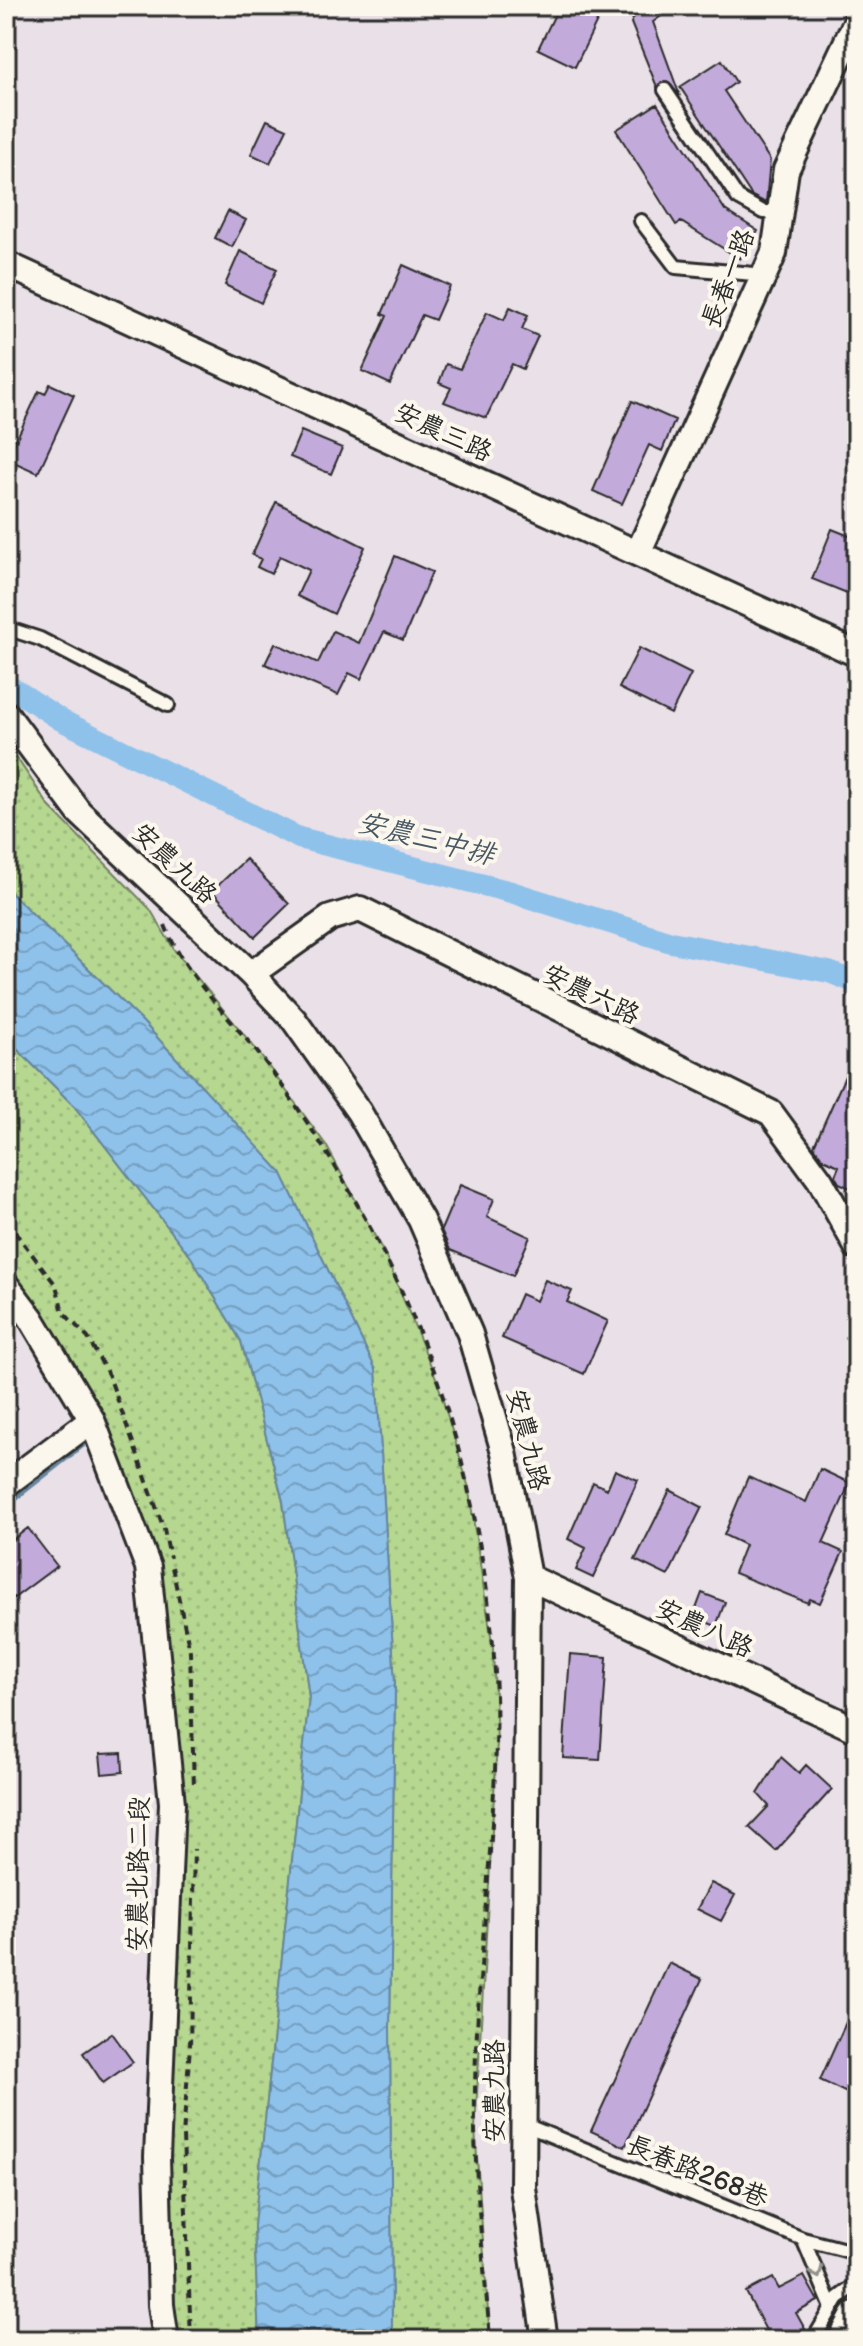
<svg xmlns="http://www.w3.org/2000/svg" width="863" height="2346" font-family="'Balsamiq Sans','LXGW WenKai TC',sans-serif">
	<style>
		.grass { fill: url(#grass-dots); stroke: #70815e; stroke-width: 2 }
		.water { fill: url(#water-waves); stroke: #66869e; stroke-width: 2 }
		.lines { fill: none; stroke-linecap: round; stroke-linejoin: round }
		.stream { stroke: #66869e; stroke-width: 6 }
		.canal { stroke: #8ec2eb; stroke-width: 22 }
		.building { fill: #c2abda; stroke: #2b2b2b; stroke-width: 2 }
		.lane-casing { stroke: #2b2b2b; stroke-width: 18 }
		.street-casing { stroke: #2b2b2b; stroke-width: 30 }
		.secondary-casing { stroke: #2b2b2b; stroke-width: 38 }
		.path { stroke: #2b2b2b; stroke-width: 4; stroke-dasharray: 8 6; stroke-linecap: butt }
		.lane { stroke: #fbf7ec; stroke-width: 12 }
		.street { stroke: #fbf7ec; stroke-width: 24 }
		.secondary { stroke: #fbf7ec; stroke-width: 32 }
		.oneway { stroke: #93918c }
		.labels { text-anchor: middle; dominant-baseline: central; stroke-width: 8; stroke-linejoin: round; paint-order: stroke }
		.street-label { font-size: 26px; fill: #2b2b2b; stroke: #fbf7ec }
		.water-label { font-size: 28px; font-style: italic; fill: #495865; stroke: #fbf7ec }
	</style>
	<defs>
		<pattern id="grass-dots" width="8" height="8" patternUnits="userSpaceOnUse" patternTransform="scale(2)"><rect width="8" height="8" fill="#b5d790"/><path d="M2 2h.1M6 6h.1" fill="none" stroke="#9cb97c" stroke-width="1.8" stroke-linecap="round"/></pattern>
		<pattern id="water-waves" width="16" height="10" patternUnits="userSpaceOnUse" patternTransform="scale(2)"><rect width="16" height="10" fill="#8ec2eb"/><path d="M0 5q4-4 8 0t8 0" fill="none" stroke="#749ebf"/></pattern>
	</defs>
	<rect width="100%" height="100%" fill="#eae0e7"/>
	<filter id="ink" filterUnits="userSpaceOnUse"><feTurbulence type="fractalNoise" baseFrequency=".0125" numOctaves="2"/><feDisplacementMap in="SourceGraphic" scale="16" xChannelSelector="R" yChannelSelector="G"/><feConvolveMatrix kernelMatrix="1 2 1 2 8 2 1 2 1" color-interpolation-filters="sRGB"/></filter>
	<g filter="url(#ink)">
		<path class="grass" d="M6,742L49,806L150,909L175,951L255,1048L326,1145L385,1255L437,1380L468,1485L493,1649L497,1742L475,2129L490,2340H392L390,2027L395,1685L376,1370L281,1172L142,1021L6,888Z
			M6,1038L74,1106L191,1257L241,1341L283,1501L309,1697L254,2226L259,2340H166L172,1803L148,1567L92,1420L6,1285Z"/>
		<path class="water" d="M6,888L142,1021L281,1172L376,1370L395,1685L390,2027L392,2340H259L254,2226L309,1697L283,1501L241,1341L191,1257L74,1106L6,1038Z"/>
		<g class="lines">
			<path class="stream" d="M6,1505L85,1443"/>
			<path class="canal" d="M6,693L14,689L61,720L299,838L511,892L671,942L829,972L857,983"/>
		</g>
		<path class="building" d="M559,6H586L601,13L575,67L538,49Z
			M639,6H675L653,22L680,96L668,82L657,87L631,23Z
			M722,60L736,82L724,91L770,160L766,203L752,196L680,87Z
			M657,104L725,210L758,231L740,259L681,222L676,225L616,130Z
			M267,120L287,129L270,163L251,154Z
			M228,211L246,220L232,247L215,238Z
			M240,251L277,269L261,303L225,285Z
			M403,265L450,286L435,320L422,315L390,384L362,371L387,316L382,314Z
			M510,307L528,315L522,329L538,336L523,369L512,364L486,418L444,402L451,388L439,383L446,364L460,369L487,312L504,320Z
			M50,384L74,395L38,473L7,459L39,391L45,394Z
			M632,401L675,420L662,451L649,445L622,504L593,491Z
			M301,431L342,448L331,474L290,457Z
			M276,502L365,547L334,614L297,596L309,570L280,556L271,574L257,567L261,559L252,555Z
			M832,529L857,539V597L812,579Z
			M395,556L432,572L403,640L384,632L361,679L349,673L338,695L265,664L275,643L318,663L333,631L359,643Z
			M639,648L691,674L671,714L619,688Z
			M246,859L289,904L255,937L212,891Z
			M857,1049V1191L839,1183L835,1176L839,1166L823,1159L814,1146Z
			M460,1185L494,1199L487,1217L530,1237L513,1276L450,1250L441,1230Z
			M545,1280L572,1291L567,1302L608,1321L584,1374L502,1338L521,1294L536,1301Z
			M820,1469L850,1483L823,1543L843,1552L820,1603L810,1599L808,1603L734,1573L745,1545L724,1535L748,1477L806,1502Z
			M615,1470L638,1480L593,1578L576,1570L586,1548L568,1539L593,1482L607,1489Z
			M670,1490L702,1507L668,1576L635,1560Z
			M28,1528L57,1566L6,1604V1545Z
			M702,1593L725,1602L716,1626L693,1617Z
			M570,1654L607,1657L600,1760L563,1758Z
			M122,1753L123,1772L102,1774L100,1754Z
			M781,1757L799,1773L806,1765L832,1789L776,1851L749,1827L769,1806L758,1794Z
			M711,1883L735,1895L721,1921L697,1909Z
			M669,1963L702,1979L625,2147L591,2131Z
			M857,1998V2098L820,2080Z
			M112,2033L133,2062L103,2083L83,2053Z
			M804,2276L818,2301L796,2313L805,2329L784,2340H771L746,2292L773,2278L779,2289Z"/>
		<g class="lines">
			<defs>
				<path id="lane" d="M665,90L738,198L763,212H781
					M641,221L676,267L765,275
					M6,628L40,639L168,705
					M523,2124L803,2239L857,2253
					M803,2239L832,2308
					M813,2340L838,2298L857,2284"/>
				<path id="street" d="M6,264L857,654
					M638,553L774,253L786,170L857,20
					M6,714L79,812L251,974L294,1020L359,1112L421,1220L470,1334L504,1452L528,1577L523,2188L545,2340
					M251,974L330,918L360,909L771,1113L820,1180L857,1247
					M6,1285L31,1318L92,1420L148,1567L172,1803L157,2157L161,2305L166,2340
					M6,1484L92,1420
					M528,1577L857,1730"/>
				<path id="secondary" d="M845,2340L857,2318"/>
			</defs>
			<use href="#lane" class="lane-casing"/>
			<use href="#street" class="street-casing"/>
			<use href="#secondary" class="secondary-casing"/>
			<path class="path" d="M165,925C186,980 237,1023 271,1070C340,1166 399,1269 438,1382C475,1490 500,1631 496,1745C492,1873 473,2001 475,2129C476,2199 485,2270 490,2340
				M6,1221L56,1285L63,1312L88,1338L109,1376L164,1529L170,1558
				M172,1567L190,1651L194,1788
				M191,2340L183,2136L190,2046L194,1849"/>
			<use href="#lane" class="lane"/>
			<use href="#street" class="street"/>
			<use href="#secondary" class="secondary"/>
		</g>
		<defs><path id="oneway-chevron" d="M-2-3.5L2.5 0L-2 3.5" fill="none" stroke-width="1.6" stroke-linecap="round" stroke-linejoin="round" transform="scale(2)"/></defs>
		<use class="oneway" href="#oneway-chevron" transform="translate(817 2273) rotate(67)"/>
	</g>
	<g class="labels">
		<g class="street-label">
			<text transform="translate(729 279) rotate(-69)">長春一路</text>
			<text transform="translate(443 433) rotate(25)">安農三路</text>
			<text transform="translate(174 864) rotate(43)">安農九路</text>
			<text transform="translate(591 995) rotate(26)">安農六路</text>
			<text transform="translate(527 1440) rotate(76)">安農九路</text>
			<text transform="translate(704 1629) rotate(25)">安農八路</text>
			<text transform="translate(139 1874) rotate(-89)">安農北路二段</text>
			<text transform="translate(495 2091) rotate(-90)">安農九路</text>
			<text transform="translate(697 2172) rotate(22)">長春路268巷</text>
		</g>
		<g class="water-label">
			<text transform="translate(426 839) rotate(14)">安農三中排</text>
		</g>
	</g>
	<rect width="863" height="2346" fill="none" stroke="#fbf7ec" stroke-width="32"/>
	<rect x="16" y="16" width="831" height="2314" fill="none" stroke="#2b2b2b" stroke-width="3" filter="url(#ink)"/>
</svg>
